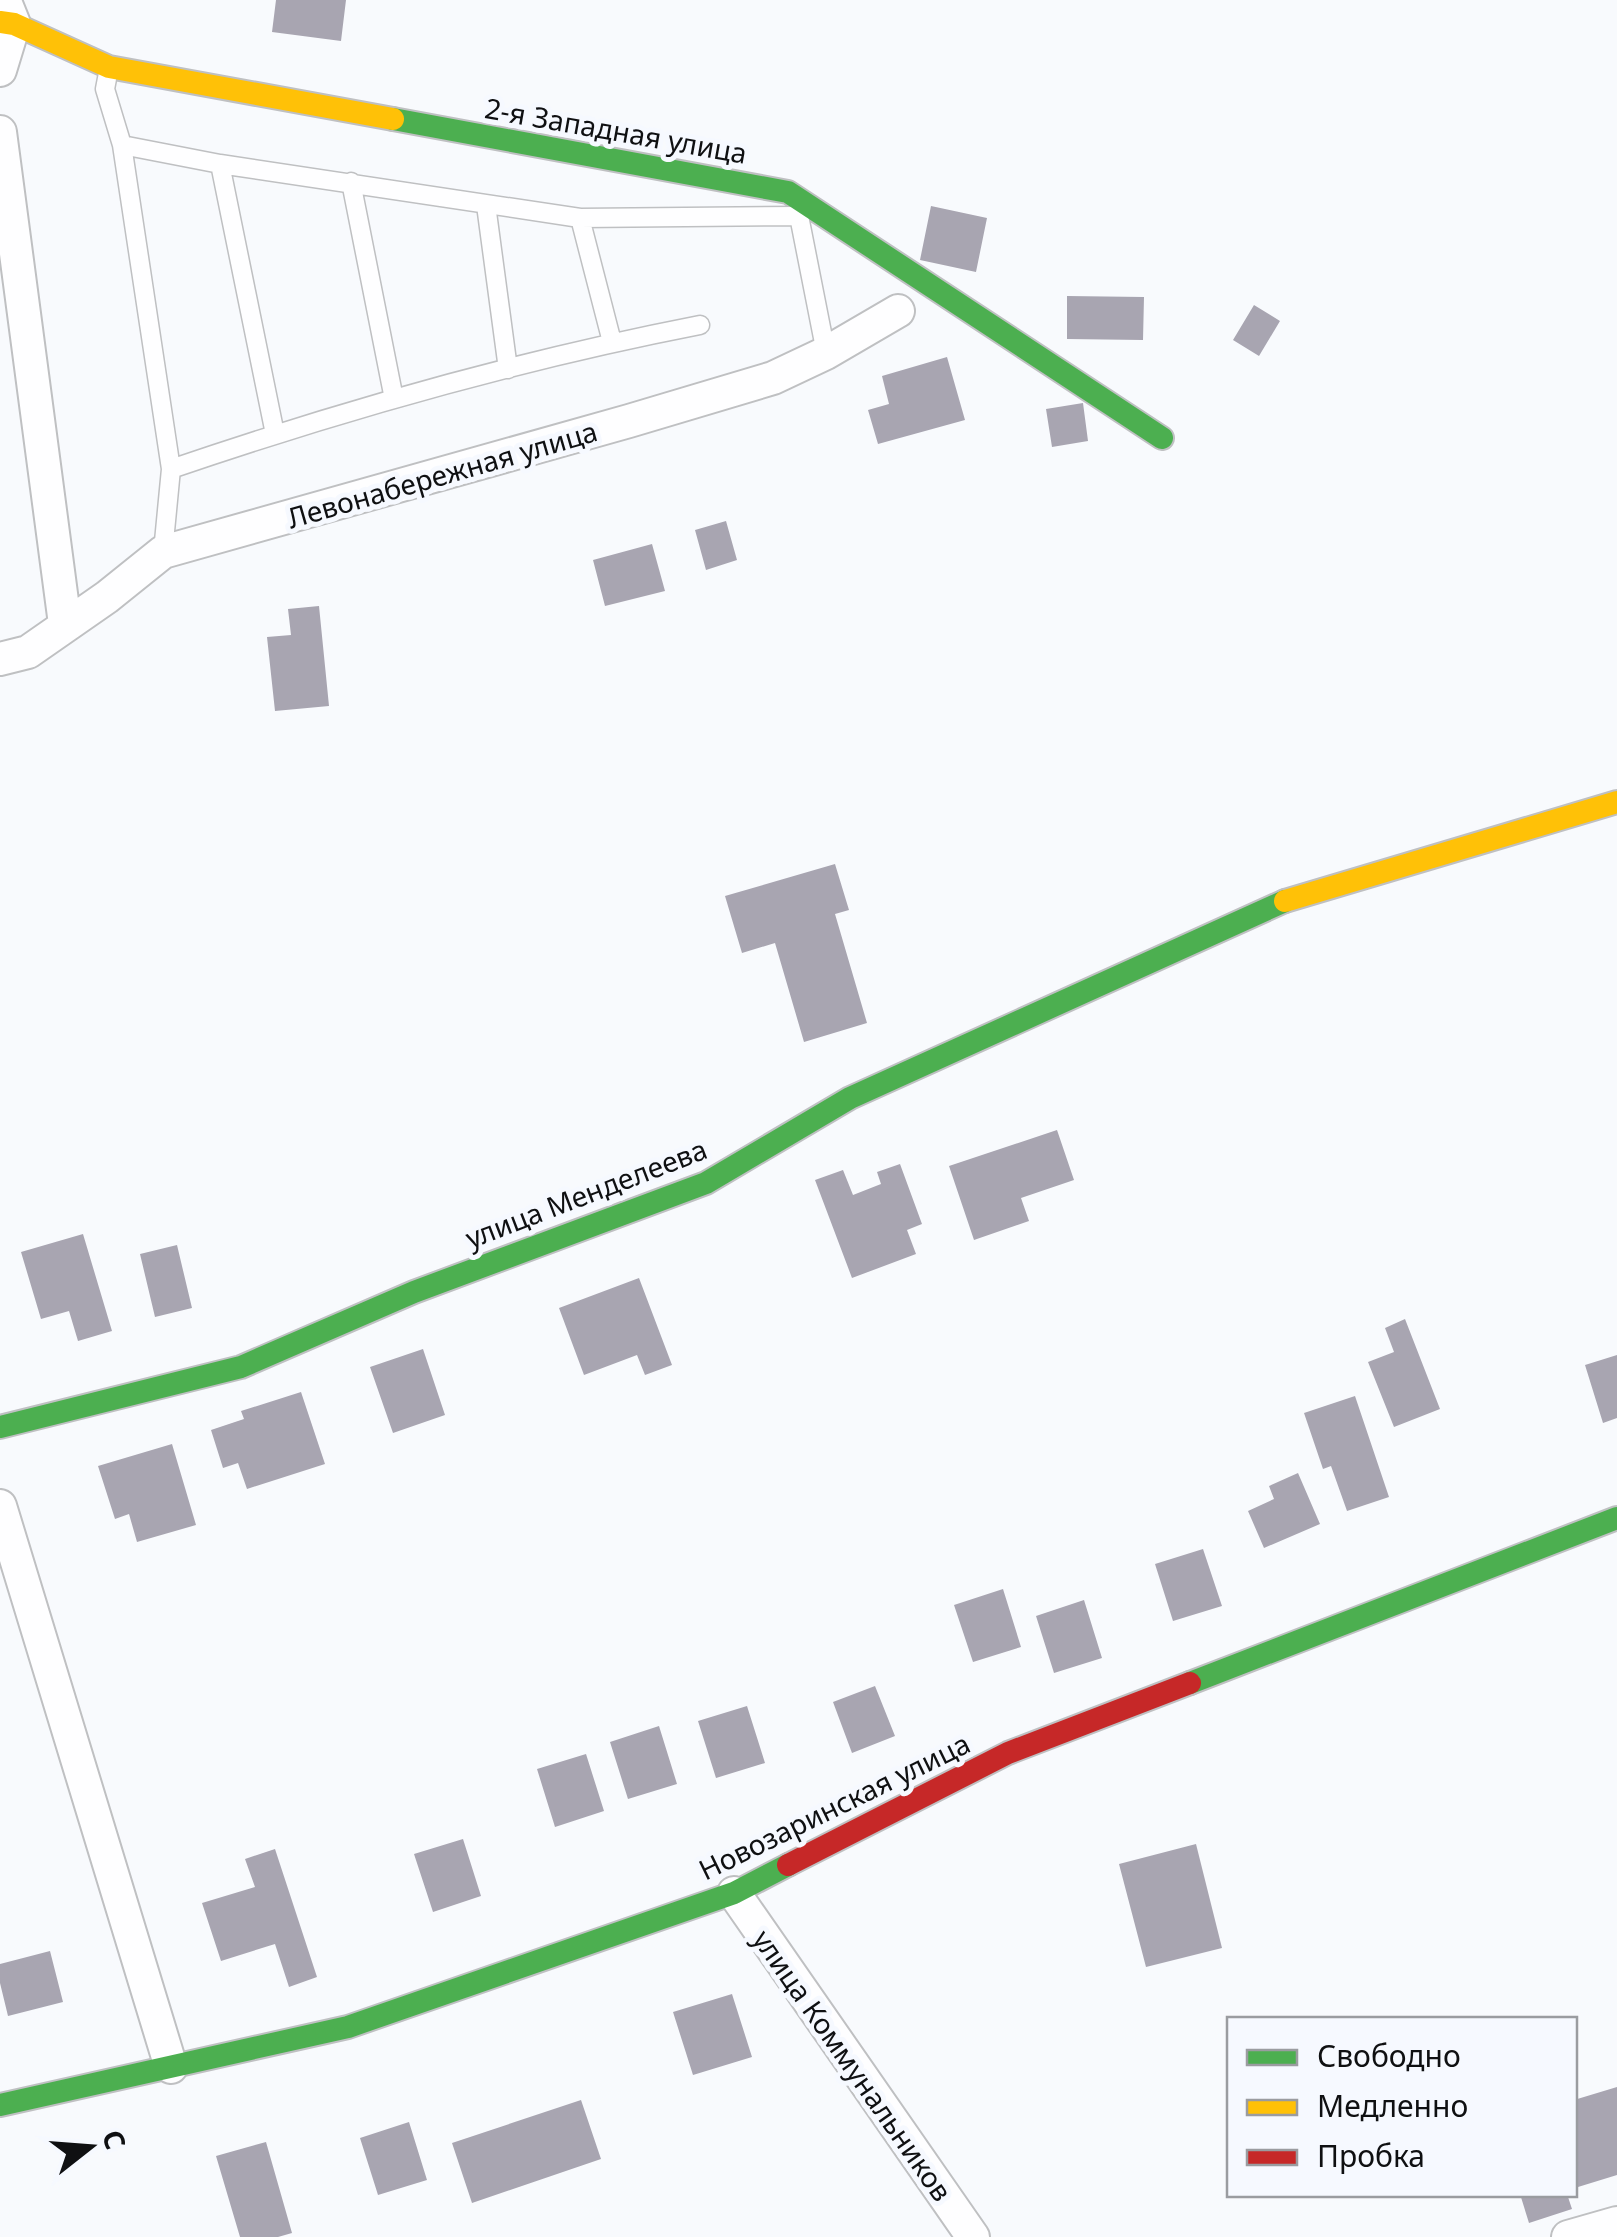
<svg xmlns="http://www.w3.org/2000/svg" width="1617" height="2237" font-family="'Noto Sans',sans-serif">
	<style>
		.building { fill: #a8a5b1 }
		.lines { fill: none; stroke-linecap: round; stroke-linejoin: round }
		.lane-casing { stroke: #bfc0c2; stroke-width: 21 }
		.street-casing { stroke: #bfc0c2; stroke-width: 36 }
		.fast-casing { stroke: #bfc0c2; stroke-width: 26 }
		.slow-casing { stroke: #bfc0c2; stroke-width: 26 }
		.jam-casing { stroke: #bfc0c2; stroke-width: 26 }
		.lane { stroke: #fefeff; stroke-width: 18 }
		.street { stroke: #fefeff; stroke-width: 32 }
		.fast { stroke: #4caf50; stroke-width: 22 }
		.slow { stroke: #ffc107; stroke-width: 22 }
		.jam { stroke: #c62828; stroke-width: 22 }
		.labels { text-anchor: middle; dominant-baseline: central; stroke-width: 10; stroke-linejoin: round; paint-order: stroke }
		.street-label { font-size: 28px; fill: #0f1012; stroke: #f6f9ff }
	</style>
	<rect width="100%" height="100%" fill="#f8fafd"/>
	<path class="building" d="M276,0H346L341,41L272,32Z
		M931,206L987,218L976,272L920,260Z
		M1067,296L1144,297L1143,340L1067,339Z
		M1254,305L1280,321L1259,356L1233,340Z
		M947,357L965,420L878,444L868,410L889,404L882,376Z
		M1083,403L1088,441L1052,447L1046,409Z
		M726,521L737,560L706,570L695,530Z
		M652,544L665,591L605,606L593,560Z
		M319,606L329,706L275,711L267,637L291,635L288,609Z
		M835,864L849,910L835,914L867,1023L804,1042L775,943L742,953L725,896Z
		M1057,1130L1074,1180L1021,1198L1029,1221L974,1240L949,1166Z
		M900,1164L922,1224L907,1230L916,1254L852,1278L815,1180L843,1170L853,1195L881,1184L877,1172Z
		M83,1234L112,1331L78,1341L69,1311L41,1319L21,1252Z
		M177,1245L192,1308L155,1317L140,1254Z
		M639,1278L672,1365L645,1375L637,1355L584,1375L559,1308Z
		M1405,1319L1440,1409L1394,1427L1368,1362L1394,1352L1385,1328Z
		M423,1349L445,1415L393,1433L370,1367Z
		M1617,1355V1418L1603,1423L1585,1365Z
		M301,1392L325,1464L247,1489L238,1463L223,1468L211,1430L244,1419L241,1411Z
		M1355,1396L1389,1497L1347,1511L1331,1466L1323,1469L1304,1413Z
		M172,1444L196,1525L137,1542L129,1514L115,1519L98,1466Z
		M1298,1473L1320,1524L1264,1548L1248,1511L1274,1499L1269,1486Z
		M1203,1549L1222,1606L1173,1621L1155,1564Z
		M1003,1589L1021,1647L973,1662L954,1605Z
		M1084,1600L1102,1658L1054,1673L1036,1616Z
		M875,1686L895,1736L852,1753L833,1702Z
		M747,1706L765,1763L716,1778L698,1721Z
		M659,1726L677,1784L628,1799L610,1742Z
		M586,1754L604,1811L555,1827L537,1769Z
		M463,1839L481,1896L433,1912L414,1854Z
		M1196,1844L1222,1948L1146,1967L1119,1864Z
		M275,1849L317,1977L289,1987L275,1944L221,1961L202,1903L255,1887L245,1859Z
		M50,1951L63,2002L8,2016L0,1983V1964Z
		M732,1994L752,2057L693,2075L673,2012Z
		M1617,2087V2175L1578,2187L1574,2175V2117H1577L1574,2100Z
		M581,2100L601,2159L472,2203L452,2143Z
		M409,2122L427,2180L378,2195L360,2138Z
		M266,2142L292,2233L278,2237H240L216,2156Z
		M1520,2194H1567L1572,2209L1529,2223Z"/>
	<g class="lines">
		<defs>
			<path id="lane" d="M109,68L105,89L122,145L171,469L163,552
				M122,145L220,164L580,218L799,216L826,353
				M220,164L275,434
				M351,182L394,399
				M486,205L508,369
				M580,218L612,342
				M171,469C344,410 520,360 700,325"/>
			<path id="street" d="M0,70L14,24L6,4
				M0,132L65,624
				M0,659L28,652L107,597L163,552L629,421L773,378L826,353L898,311
				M0,1506L171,2067
				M734,1893L973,2237
				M1568,2237L1617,2223"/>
			<path id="fast" d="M393,119L788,192L1162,438
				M0,1427L241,1367L414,1292L706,1183L850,1098L1285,901
				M1190,1683L1617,1518
				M0,2105L348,2027L734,1893L788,1865"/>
			<path id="slow" d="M0,22L14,24L109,67L393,119
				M1285,901L1617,802"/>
			<path id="jam" d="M788,1865L1008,1753L1190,1683"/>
		</defs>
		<use href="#lane" class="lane-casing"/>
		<use href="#street" class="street-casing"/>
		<use href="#fast" class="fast-casing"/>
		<use href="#slow" class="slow-casing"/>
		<use href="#jam" class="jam-casing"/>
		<use href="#lane" class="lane"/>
		<use href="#street" class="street"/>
		<use href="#fast" class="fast"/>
		<use href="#slow" class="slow"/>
		<use href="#jam" class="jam"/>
	</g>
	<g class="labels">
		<g class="street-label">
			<text transform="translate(616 130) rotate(10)">2-я Западная улица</text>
			<text transform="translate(442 474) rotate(-16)">Левонабережная улица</text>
			<text transform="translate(586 1193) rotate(-21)">улица Менделеева</text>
			<text transform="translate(834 1806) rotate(-26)">Новозаринская улица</text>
			<text transform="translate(853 2065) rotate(55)">улица Коммунальников</text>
		</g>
	</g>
	<rect x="1227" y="2017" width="350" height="180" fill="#f6f9ff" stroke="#9a9ca0" stroke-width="2.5"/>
	<rect x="1247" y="2050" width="50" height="15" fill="#4caf50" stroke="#9a9ca0" stroke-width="2.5"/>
	<text x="1317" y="2067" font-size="30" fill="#0f1012">Свободно</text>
	<rect x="1247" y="2100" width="50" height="15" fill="#ffc107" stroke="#9a9ca0" stroke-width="2.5"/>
	<text x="1317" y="2117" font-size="30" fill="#0f1012">Медленно</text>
	<rect x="1247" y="2150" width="50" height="15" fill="#c62828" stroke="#9a9ca0" stroke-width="2.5"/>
	<text x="1317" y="2167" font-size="30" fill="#0f1012">Пробка</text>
	<g transform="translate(90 2147) rotate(73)" stroke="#f6f9ff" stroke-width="8" paint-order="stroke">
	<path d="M0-8L18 38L0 25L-18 38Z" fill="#0f1012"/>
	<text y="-15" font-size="28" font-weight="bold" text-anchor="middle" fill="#0f1012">С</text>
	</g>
</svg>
